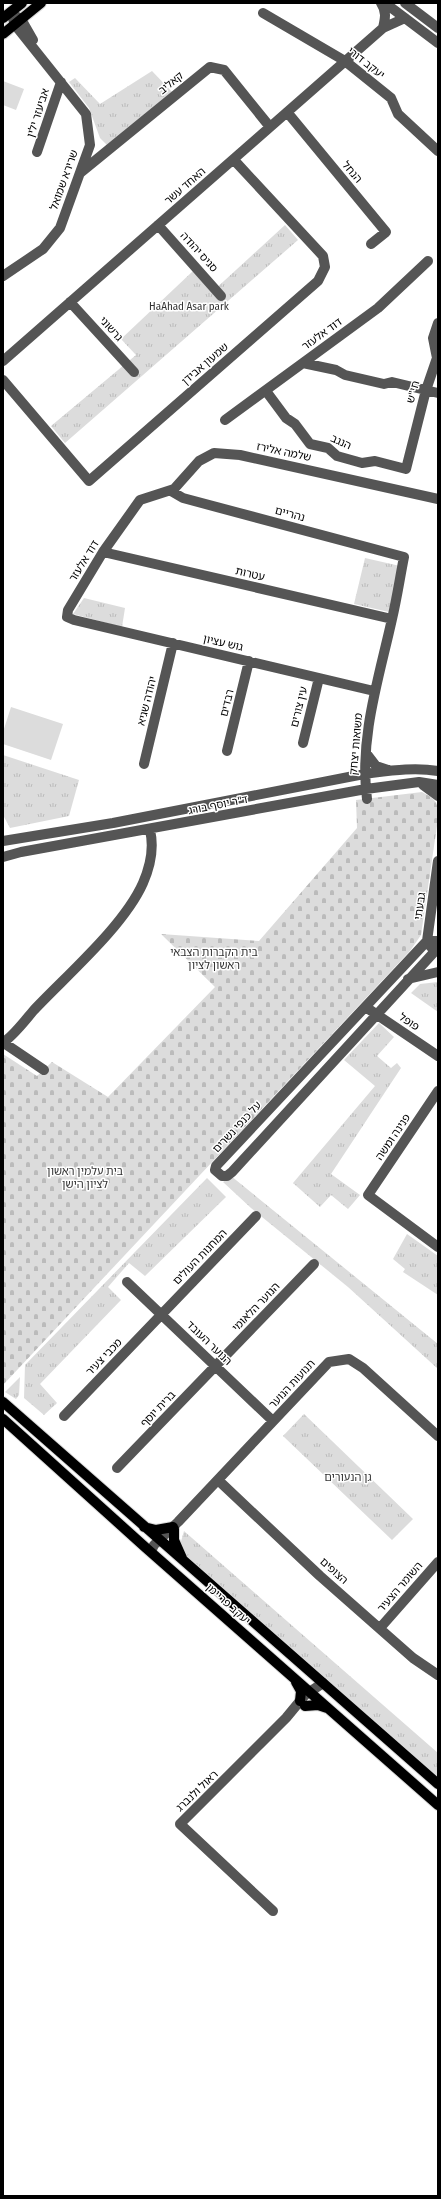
<svg xmlns="http://www.w3.org/2000/svg" width="441" height="2199" font-family="'Fira Sans Condensed','Noto Sans Hebrew',sans-serif">
	<style>
		.grass { fill: url(#grass-tufts) }
		.cemetery { fill: url(#cemetery-stones) }
		.pitch { fill: #dcdcdc }
		.lines { fill: none; stroke-linecap: round; stroke-linejoin: round }
		.major-casing { stroke: #dbdbdb; stroke-width: 12 }
		.minor { stroke: #555; stroke-width: 10 }
		.major { stroke: #000; stroke-width: 10 }
		.labels { text-anchor: middle; dominant-baseline: central; stroke-width: 3; stroke-linejoin: round; paint-order: stroke }
		.street-label { font-size: 11px; fill: #000; stroke: #fff }
		.park-label { font-size: 11px; fill: #333; stroke: #fff }
	</style>
	<defs>
		<pattern id="grass-tufts" width="24" height="20" patternUnits="userSpaceOnUse"><rect width="24" height="20" fill="#dcdcdc"/><path d="M3 7l-1-3M5 7V3M7 7l1-3M15 17l-1-3M17 17v-4M19 17l1-3" fill="none" stroke="#bbb"/></pattern>
		<pattern id="cemetery-stones" width="16" height="16" patternUnits="userSpaceOnUse"><rect width="16" height="16" fill="#dcdcdc"/><path d="M2 7V4a2 2 0 0 1 4 0v3zM10 15v-3a2 2 0 0 1 4 0v3z" fill="#bbb"/></pattern>
	</defs>
	<rect width="100%" height="100%" fill="#fff"/>
	<path class="grass" d="M152,71L174,94L110,148L100,138L89,108L69,82L75,78L100,104Z
		M285,225L298,240L65,443L51,426L136,355L121,339L193,271L212,292Z
		M365,558L400,566L389,612L354,604Z
		M84,598L125,608L122,627L73,614Z
		M3,755L79,780L69,816L10,828L3,815Z
		M438,982V1012L411,993L420,984Z
		M379,1023L394,1037L377,1056L391,1068L397,1063L401,1068L331,1174L360,1195L348,1209L331,1195L320,1207L293,1183L375,1086L344,1060Z
		M231,1176L438,1344V1369L348,1287L251,1208L223,1182Z
		M207,1178L226,1197L145,1276L129,1263L108,1287L121,1300L40,1384L57,1403L44,1415L24,1398L25,1365Z
		M407,1234L438,1256V1295L403,1272L405,1269L393,1259Z
		M20,1377L19,1395L16,1399L5,1392Z
		M304,1414L413,1519L392,1540L283,1436Z
		M184,1531L438,1753V1784L191,1567L180,1545Z"/>
	<path class="cemetery" d="M422,792C437,800 438,802 438,819L421,935L410,951L3,1385V1054L37,1076L52,1062L108,1097L215,987L161,934L259,941L357,828L356,800Z"/>
	<path class="pitch" d="M3,81L24,89L16,110L3,105Z
		M11,707L63,724L51,760L3,744V732Z"/>
	<g class="lines">
		<defs>
			<path id="major" d="M3,18L22,3
				M3,34L41,3
				M3,1402L438,1784
				M3,1419L145,1547L438,1805
				M144,1527L156,1530L173,1527
				M174,1529V1540L182,1558
				M296,1682L301,1691L300,1701
				M305,1706L318,1705L327,1708"/>
		</defs>
		<use href="#major" class="major-casing"/>
		<path class="minor" d="M381,3C387,12 385,19 383,28
			M385,3L438,43
			M405,3L438,28
			M263,13L345,61L391,98L398,114L438,151
			M14,15L21,19L33,40
			M287,112L386,232L371,244
			M37,152L61,82
			M80,173L210,67L224,70L270,127
			M158,225L221,296
			M3,276L43,249L60,228L90,145L86,114L15,25L11,12
			M70,302L134,372
			M3,361L383,28L405,18
			M303,363L336,370L345,375L384,384L392,382L438,393
			M3,380L89,481L318,281L325,267L323,256L234,160
			M266,391L286,418L295,424L310,444L328,448L337,456L362,463L375,461L406,469L426,390L437,358L433,338L438,323
			M225,420L378,308L428,261
			M171,491L183,498L404,557C400,577 397,598 392,619C379,678 359,738 367,799
			M103,552L392,619
			M374,691L74,620L67,617L68,610L103,552L140,500L174,489L199,461L214,453L240,455L438,499
			M303,743L319,678
			M227,751L249,661
			M366,753L376,766L388,770
			M144,764L173,643
			M423,785L438,796
			M3,841L113,823L364,774C389,771 413,767 438,771
			M3,857L21,852L366,789L419,782L438,785
			M438,941H427L216,1166L215,1170L222,1176H227L232,1172L438,948
			M431,947L427,941L438,861
			M408,979L438,972
			M370,1010L438,1056
			M3,1042C11,1039 27,1018 34,1010C67,975 124,926 143,883C150,867 154,847 150,830
			M4,1043L44,1070
			M438,1091L368,1195L438,1247
			M127,1282L273,1421
			M64,1416L256,1216
			M117,1468L314,1264
			M218,1480L320,1576L413,1658L438,1675
			M151,1551L154,1545L178,1522L329,1362L349,1359L363,1368L438,1436
			M380,1628L438,1562
			M273,1911L180,1824L286,1718L305,1695L323,1683"/>
		<use href="#major" class="major"/>
	</g>
	<g class="labels">
		<g class="street-label">
			<text transform="translate(366 63) rotate(38)">יעקב דורי</text>
			<text transform="translate(171 83) rotate(-39)">קאליב</text>
			<text transform="translate(38 113) rotate(-72)">אביעזר ילין</text>
			<text transform="translate(352 172) rotate(50)">הנחל</text>
			<text transform="translate(64 180) rotate(-70)">שרירא שמואל</text>
			<text transform="translate(185 186) rotate(-41)">האחד עשר</text>
			<text transform="translate(199 252) rotate(48)">סגיס יהודה</text>
			<text transform="translate(111 329) rotate(48)">גרשוני</text>
			<text transform="translate(322 334) rotate(-36)">דוד אלעזר</text>
			<text transform="translate(205 364) rotate(-41)">שמעון אבידן</text>
			<text transform="translate(413 392) rotate(-74)">חי"ש</text>
			<text transform="translate(341 442) rotate(24)">הנגב</text>
			<text transform="translate(284 452) rotate(12)">שלמה אלירז</text>
			<text transform="translate(290 514) rotate(15)">נהריים</text>
			<text transform="translate(84 561) rotate(-58)">דוד אלעזר</text>
			<text transform="translate(250 574) rotate(13)">עטרות</text>
			<text transform="translate(223 643) rotate(13)">גוש עציון</text>
			<text transform="translate(147 701) rotate(-76)">יהודה שגיא</text>
			<text transform="translate(227 703) rotate(-76)">רבדים</text>
			<text transform="translate(299 707) rotate(-76)">עין צורים</text>
			<text transform="translate(356 744) rotate(-85)">משואות יצחק</text>
			<text transform="translate(218 805) rotate(-11)">ד"ר יוסף בורג</text>
			<text transform="translate(420 906) rotate(-82)">גבעתי</text>
			<text transform="translate(409 1022) rotate(34)">פופל</text>
			<text transform="translate(237 1127) rotate(-47)">על כנפי נשרים</text>
			<text transform="translate(393 1137) rotate(-56)">פנינה ומשה</text>
			<text transform="translate(200 1257) rotate(-46)">המחנות העולים</text>
			<text transform="translate(256 1307) rotate(-46)">הנוער הלאומי</text>
			<text transform="translate(209 1343) rotate(44)">הנוער העובד</text>
			<text transform="translate(104 1357) rotate(-46)">מכבי צעיר</text>
			<text transform="translate(292 1384) rotate(-47)">תנועות הנוער</text>
			<text transform="translate(158 1409) rotate(-46)">ברית יוסף</text>
			<text transform="translate(334 1571) rotate(42)">הצופים</text>
			<text transform="translate(400 1587) rotate(-49)">השומר הצעיר</text>
			<text transform="translate(228 1604) rotate(42)">יעקב פריימן</text>
			<text transform="translate(197 1791) rotate(-44)">ראול ולנברג</text>
		</g>
		<g class="park-label">
			<text x="189" y="306">HaAhad Asar park</text>
			<text x="214" y="952">בית הקברות הצבאי<tspan x="214" dy="13">ראשון לציון</tspan></text>
			<text x="85" y="1171">בית עלמין ראשון<tspan x="85" dy="13">לציון הישן</tspan></text>
			<text x="348" y="1477">גן הנעורים</text>
		</g>
	</g>
	<rect width="441" height="2199" fill="none" stroke="#000000" stroke-width="8"/>
</svg>
